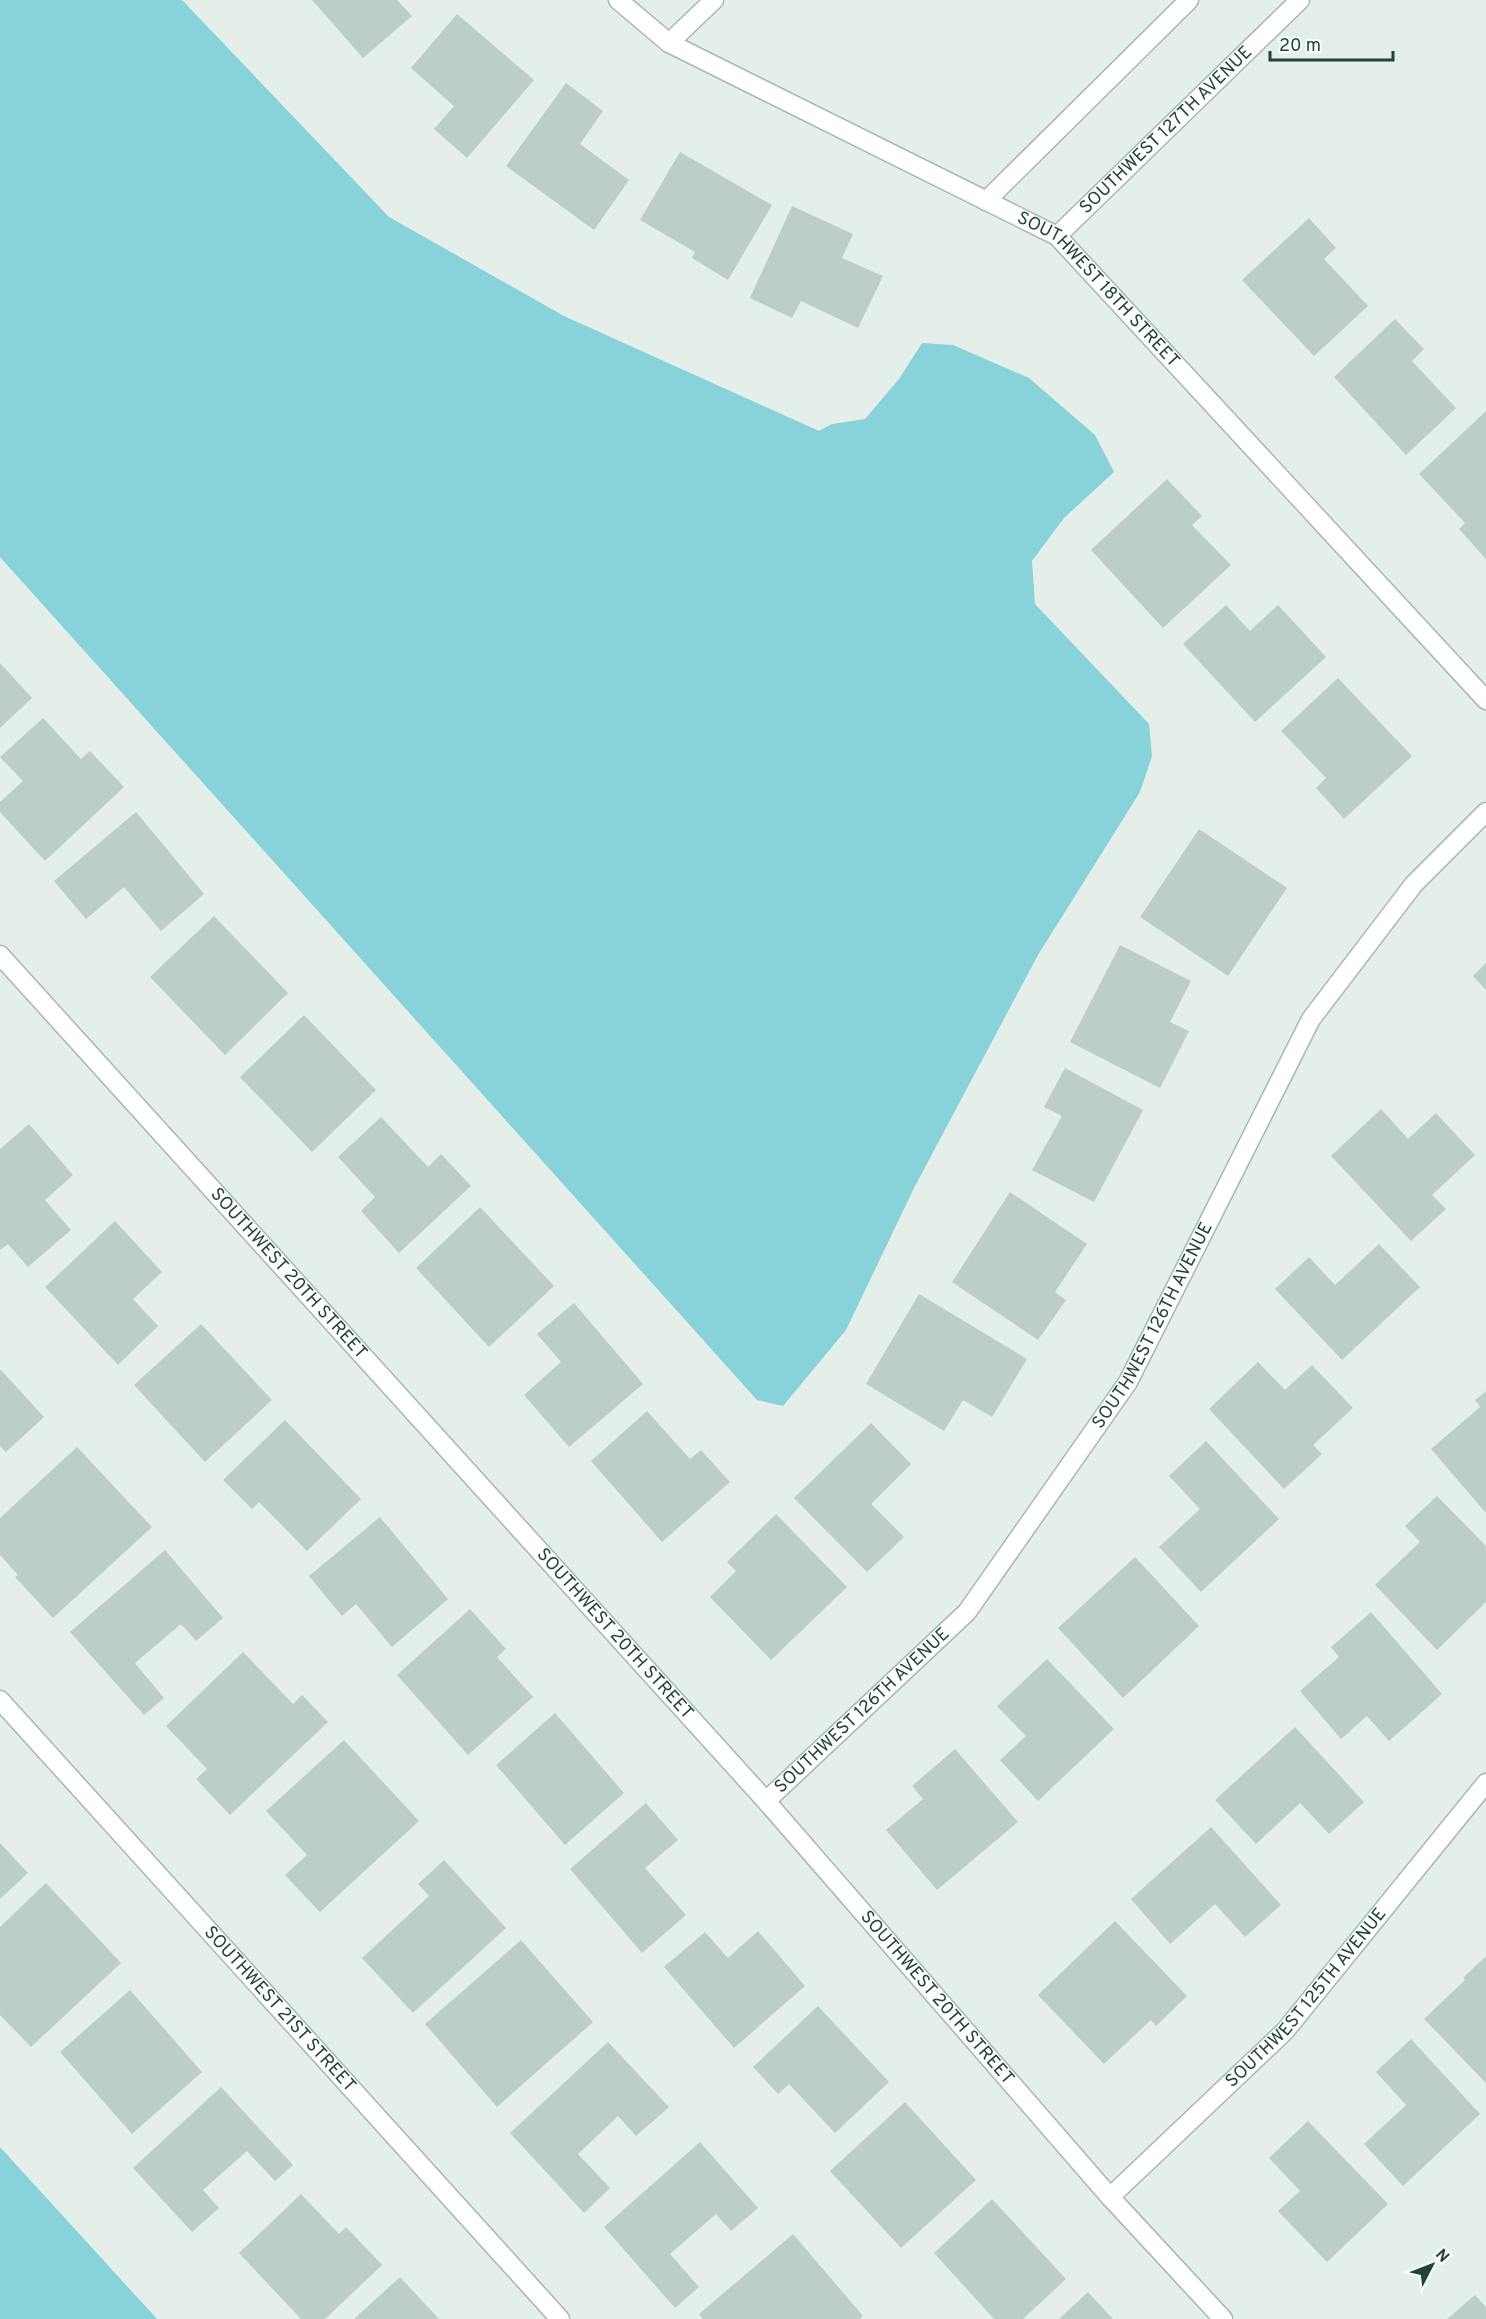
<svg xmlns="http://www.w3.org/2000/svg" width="1486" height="2319" font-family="Overpass,sans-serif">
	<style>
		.water { fill: #88d2d9 }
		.building { fill: #bccec6 }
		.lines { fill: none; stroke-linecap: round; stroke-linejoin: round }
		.minor-casing { stroke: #a6b8b1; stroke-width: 21 }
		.minor { stroke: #fff; stroke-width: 18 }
		.labels { text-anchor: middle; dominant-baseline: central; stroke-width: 4.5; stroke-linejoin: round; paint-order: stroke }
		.street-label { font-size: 18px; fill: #214438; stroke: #f6fbf8 }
	</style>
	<rect width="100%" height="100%" fill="#e5efea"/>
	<path class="water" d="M0,0H182L389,217L564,316L819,431L832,424L865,419L899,379L922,343L953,345L1029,378L1095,435L1114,472L1064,518L1032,561L1035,604L1149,724L1152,756L1140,792L1038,955L914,1188L846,1330L783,1406L757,1400L0,557Z
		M0,2147L157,2319H0Z"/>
	<path class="building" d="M312,0H397L412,16L363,58Z
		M457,14L534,80L467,158L434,129L454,106L411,68Z
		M566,83L603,111L580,144L629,180L594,230L506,166Z
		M680,152L772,205L728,280L692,258L695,252L640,220Z
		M792,206L853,234L842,258L883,276L858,328L801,301L792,318L750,298Z
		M1309,218L1336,248L1324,259L1368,306L1314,356L1242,280Z
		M1395,319L1424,349L1412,361L1456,408L1406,455L1334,377Z
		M1486,411V559L1459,529L1465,523L1419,474Z
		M1167,479L1202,516L1192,525L1231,565L1163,628L1091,550Z
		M1226,605L1250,631L1278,605L1326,657L1255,722L1183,644Z
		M0,663L32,698L0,728Z
		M1338,678L1412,756L1344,819L1316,788L1326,778L1281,731Z
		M43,718L81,759L90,751L124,787L45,861L0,812V802L23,781L0,757Z
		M136,812L204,894L161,931L124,887L86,919L54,881Z
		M1199,829L1287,888L1228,976L1140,917Z
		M214,916L288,993L225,1055L150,977Z
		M1120,945L1191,981L1170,1022L1189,1031L1160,1088L1070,1042Z
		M1486,963V990L1473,976Z
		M304,1015L376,1090L312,1152L240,1077Z
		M1065,1068L1143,1110L1094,1202L1032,1170L1062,1116L1044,1107Z
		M1381,1109L1408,1139L1436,1113L1475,1155L1432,1195L1446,1209L1411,1241L1331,1156Z
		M381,1117L428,1167L441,1154L471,1186L399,1253L361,1211L375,1197L338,1157Z
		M29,1124L73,1175L45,1200L71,1230L28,1267L8,1244L0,1250V1149Z
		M1010,1192L1087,1244L1055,1292L1066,1300L1038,1340L952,1282Z
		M480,1207L554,1286L489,1347L416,1268Z
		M115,1221L162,1272L133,1299L158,1326L118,1365L45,1287Z
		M1379,1244L1420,1287L1342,1360L1275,1289L1309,1257L1335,1285Z
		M919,1294L1027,1359L992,1417L963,1400L944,1431L866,1384Z
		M574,1303L643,1384L569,1447L524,1395L561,1362L537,1334Z
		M201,1324L272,1400L205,1462L134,1385Z
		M1258,1362L1285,1390L1312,1365L1353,1408L1313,1445L1322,1454L1284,1489L1209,1409Z
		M0,1369L44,1417L6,1452L0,1446Z
		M1486,1391V1513L1431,1449L1480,1407L1475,1400Z
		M647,1411L690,1459L701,1450L730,1482L662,1542L591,1461Z
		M285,1420L361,1499L307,1551L259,1502L252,1509L223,1480Z
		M871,1423L911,1464L871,1504L904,1537L867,1572L794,1498Z
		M1206,1441L1279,1519L1201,1592L1159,1547L1200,1509L1169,1476Z
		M77,1447L152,1527L53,1618L15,1577L18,1575L0,1555V1518Z
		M1437,1496L1486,1546V1602L1437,1650L1375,1585L1420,1542L1405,1526Z
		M776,1514L847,1587L771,1660L710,1597L736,1571L727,1562Z
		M380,1517L448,1599L392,1647L356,1604L342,1616L309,1576Z
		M165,1550L223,1618L196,1641L181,1624L135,1663L164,1698L144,1715L70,1632Z
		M1135,1557L1199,1626L1123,1698L1058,1628Z
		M470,1609L506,1649L497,1657L533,1697L468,1755L397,1675Z
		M1371,1612L1442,1694L1389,1741L1367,1716L1341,1739L1300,1691L1339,1657L1331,1647Z
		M243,1652L293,1704L302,1695L328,1722L230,1815L196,1779L207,1769L166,1726Z
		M1047,1659L1114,1729L1038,1801L1000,1760L1026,1736L997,1706Z
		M555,1713L624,1793L565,1845L496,1765Z
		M1295,1727L1364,1802L1329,1834L1300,1803L1256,1844L1215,1800Z
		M344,1740L419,1821L320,1912L285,1875L307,1855L266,1811Z
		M955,1749L1018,1822L937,1890L886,1830L923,1799L912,1786Z
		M646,1803L678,1840L645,1868L686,1915L642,1953L570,1869Z
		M1211,1827L1281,1905L1245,1937L1215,1904L1170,1944L1131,1899Z
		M0,1843L28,1873L0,1899Z
		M444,1860L506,1928L413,2013L362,1958L429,1896L418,1884Z
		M46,1883L121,1963L31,2047L0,2015V1927Z
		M1115,1921L1187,1996L1156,2026L1151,2020L1104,2064L1038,1995Z
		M758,1931L805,1986L734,2048L664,1967L705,1932L728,1958Z
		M521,1940L593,2022L497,2107L425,2024Z
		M1486,1956V2083L1424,2019L1465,1980L1463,1978Z
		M130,1990L202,2072L132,2134L60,2052Z
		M818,2006L889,2082L835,2133L789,2084L778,2094L753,2067Z
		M1411,2039L1480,2114L1403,2186L1364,2144L1406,2105L1376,2072Z
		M608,2042L669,2107L636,2136L618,2116L578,2154L610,2188L584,2213L510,2133Z
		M221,2087L293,2165L275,2181L247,2151L203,2190L219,2208L192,2232L133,2168Z
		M905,2102L976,2180L901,2248L830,2171Z
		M1308,2121L1388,2204L1327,2262L1278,2211L1300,2191L1269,2158Z
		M700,2142L758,2208L731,2231L716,2214L670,2254L699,2287L675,2308L604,2227Z
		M301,2194L339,2234L346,2227L382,2265L325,2319H301L239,2253Z
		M992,2199L1066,2279L1023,2319H994L934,2253Z
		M793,2234L863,2316L860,2319H703L699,2314Z
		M400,2277L439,2319H354Z
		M1088,2292L1113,2319H1059Z
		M1475,2295L1486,2307V2319H1447Z"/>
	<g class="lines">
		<defs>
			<g id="minor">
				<path id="s1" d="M618,0L669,43L1057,236L1486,700"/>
				<path d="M669,43L714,0"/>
				<path d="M986,201L1189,0"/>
				<path id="s2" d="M1057,236L1300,0"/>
				<path id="s3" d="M0,955L766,1801L1110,2197L1223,2319"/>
				<path id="s4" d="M0,1700L560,2319"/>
				<path id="s5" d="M766,1801L967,1612L1128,1382L1311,1019L1414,884L1486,812"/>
				<path id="s6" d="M1110,2197L1285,2031L1486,1783"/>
			</g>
		</defs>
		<use href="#minor" class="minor-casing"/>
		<use href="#minor" class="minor"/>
	</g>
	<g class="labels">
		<g class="street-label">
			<text stroke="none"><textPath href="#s2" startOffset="152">SOUTHWEST 127TH AVENUE</textPath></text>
			<text stroke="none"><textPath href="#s1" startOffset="566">SOUTHWEST 18TH STREET</textPath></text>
			<text stroke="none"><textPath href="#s3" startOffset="430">SOUTHWEST 20TH STREET</textPath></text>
			<text stroke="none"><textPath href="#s5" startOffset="618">SOUTHWEST 126TH AVENUE</textPath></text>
			<text stroke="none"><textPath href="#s3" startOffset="916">SOUTHWEST 20TH STREET</textPath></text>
			<text stroke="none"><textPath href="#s5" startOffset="132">SOUTHWEST 126TH AVENUE</textPath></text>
			<text stroke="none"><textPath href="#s6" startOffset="280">SOUTHWEST 125TH AVENUE</textPath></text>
			<text stroke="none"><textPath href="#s3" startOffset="1402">SOUTHWEST 20TH STREET</textPath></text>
			<text stroke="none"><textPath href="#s4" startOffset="417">SOUTHWEST 21ST STREET</textPath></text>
		</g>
	</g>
	<g transform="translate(1432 2265) rotate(48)" stroke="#f6fbf8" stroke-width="4.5" paint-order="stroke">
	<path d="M0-4.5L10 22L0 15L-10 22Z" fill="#214438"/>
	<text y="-9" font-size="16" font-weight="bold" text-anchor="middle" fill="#214438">N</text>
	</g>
	<path d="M1270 51v9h123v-9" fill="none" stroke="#214438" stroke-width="3"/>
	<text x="1279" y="51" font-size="18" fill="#214438" stroke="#f6fbf8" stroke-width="4.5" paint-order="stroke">20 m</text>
</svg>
